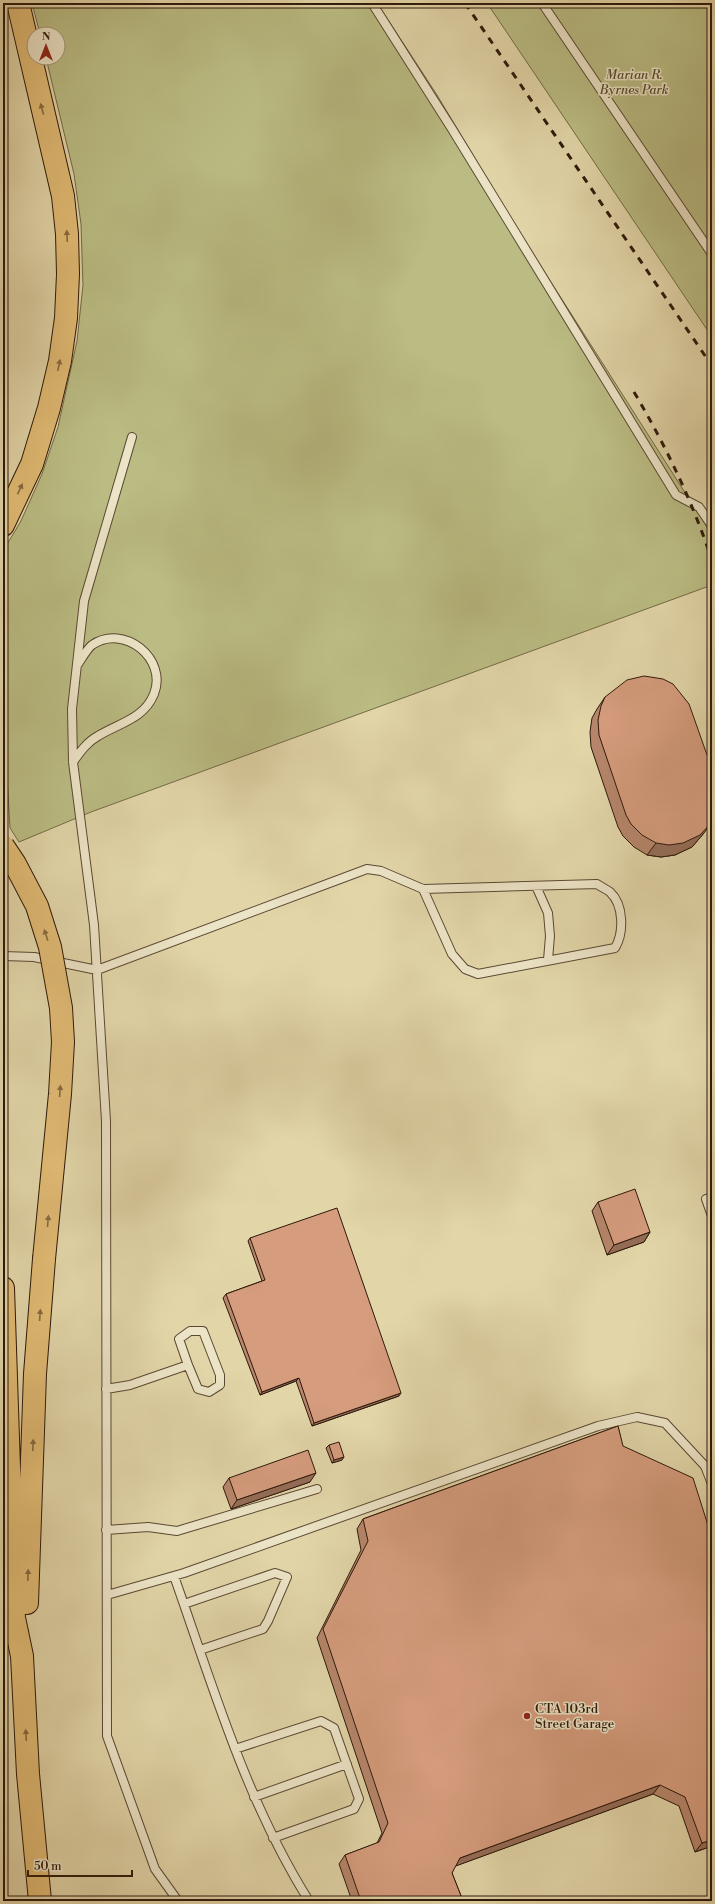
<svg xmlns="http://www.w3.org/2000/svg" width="715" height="1904" font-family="'Libre Bodoni',serif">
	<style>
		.green { fill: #babc83; stroke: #746a46 }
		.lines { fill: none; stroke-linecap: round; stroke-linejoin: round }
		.lane-casing { stroke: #5b4832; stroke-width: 10 }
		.highway-casing { stroke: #2e190a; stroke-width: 24 }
		.lane { stroke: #ece4c7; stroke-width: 8 }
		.highway { stroke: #e1bb74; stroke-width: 22 }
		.rail { stroke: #2e190a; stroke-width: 3; stroke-dasharray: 7 7; stroke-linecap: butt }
		.highway-bridge-casing { stroke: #2e190a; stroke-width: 24; stroke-linecap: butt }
		.highway-bridge { stroke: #e1bb74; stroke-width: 22 }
		.wall { fill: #b7866c; stroke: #2e190a }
		.shaded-wall { fill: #956d58; stroke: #2e190a }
		.building { fill: #d59c7d; stroke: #2e190a }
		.oneway { fill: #886a3f }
		.poi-dot { fill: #8f2418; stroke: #ece4c7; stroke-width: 1.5 }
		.labels { text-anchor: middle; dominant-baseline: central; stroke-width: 3; stroke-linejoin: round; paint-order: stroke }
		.park-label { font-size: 13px; font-style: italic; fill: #584a2e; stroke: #ece4c7 }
		.poi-label { font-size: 13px; fill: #2e190a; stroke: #ece4c7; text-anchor: start }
	</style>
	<rect width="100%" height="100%" fill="#e2d6a9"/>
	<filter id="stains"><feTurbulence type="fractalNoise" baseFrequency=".005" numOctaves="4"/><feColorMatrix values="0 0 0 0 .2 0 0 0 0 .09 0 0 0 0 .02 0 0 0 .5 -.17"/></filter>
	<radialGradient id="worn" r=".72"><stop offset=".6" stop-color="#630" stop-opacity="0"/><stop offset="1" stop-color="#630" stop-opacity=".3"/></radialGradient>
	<path class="green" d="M32,3H377L437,95L519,232L712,535V585L91,812L19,842L10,828L3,708V551L21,521L42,474L58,427L77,341L83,285L81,224L74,174L46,58H58V34H40Z
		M487,3H712V337Z"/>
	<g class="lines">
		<defs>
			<path id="lane" d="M372,3L452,129L676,495L699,507L712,526
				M542,3L712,254
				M132,437L84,601L72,709L73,762L94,925L106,1121L107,1736L155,1869L178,1901
				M73,762C80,752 87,742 98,736C119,723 144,719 154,694C168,659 124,623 92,645C87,649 82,658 78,664
				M536,886L548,913L550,936L548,960
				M3,956L34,957L97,970L367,869L381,871L423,889L597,884C601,887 606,889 610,892C624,905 624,933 615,948L478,974L465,969L452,954L423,889
				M712,1197L706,1199L712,1216
				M106,1389L130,1385L188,1365L179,1339L190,1331H203L220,1375V1385L209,1392L198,1389L188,1365
				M106,1530L148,1527L177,1531L317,1489
				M174,1576C213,1686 246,1801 309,1901
				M107,1595L184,1573L598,1426L637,1417L665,1423L705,1466L712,1484
				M184,1604L275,1573L287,1577L268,1621L263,1629L200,1650
				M235,1749L321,1721L334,1728L359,1799L354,1809L273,1838
				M254,1797L347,1764"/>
			<path id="highway" d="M3,525L32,464L49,408L60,361L66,318L68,274L67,234L63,196L18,3
				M3,1288L14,1618L22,1656L28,1774L40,1901
				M27,1603L35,1374L44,1259"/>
		</defs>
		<use href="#lane" class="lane-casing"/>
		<use href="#highway" class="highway-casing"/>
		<use href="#lane" class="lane"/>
		<use href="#highway" class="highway"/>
		<path class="rail" d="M465,3L712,366
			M634,392C666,446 692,501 712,560"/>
		<defs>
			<path id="highway-bridge" d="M3,846L15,864L37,906L50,947L61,1008L63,1042L60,1094L44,1259"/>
		</defs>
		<use href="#highway-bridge" class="highway-bridge-casing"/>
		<use href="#highway-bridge" class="highway-bridge"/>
	</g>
	<path class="wall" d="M605,697L704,833L692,847L675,855L661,857L647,855L634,847L623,836L618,827L591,747L590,732L592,718L597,709Z
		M598,1202L650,1232L644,1242L607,1255L592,1211Z
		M250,1238L399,1396L312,1426L296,1381L260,1395L223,1298L226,1294L262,1281L248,1241Z
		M618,1426L712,1846L695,1852L679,1806L653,1794L455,1866L452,1873L463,1901H352L339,1864L345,1855L377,1843L382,1833L317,1638L361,1550L357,1529L363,1519Z
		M329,1445L342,1460L332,1463L326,1448Z
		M229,1478L310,1482L231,1509L223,1487Z"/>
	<path class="shaded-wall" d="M712,822L704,833L692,847L675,855L661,857L647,855L656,843Z
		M650,1232L644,1242L607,1255L614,1245Z
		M299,1378L296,1381L260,1395L262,1392Z
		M401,1393L399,1396L312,1426L314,1423Z
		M344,1457L342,1460L332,1463L334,1460Z
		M316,1473L310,1482L231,1509L237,1500Z
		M660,1785L653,1794L453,1867L460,1858Z
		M712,1840V1846L695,1852L702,1843Z"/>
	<path class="building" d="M644,676L663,679L673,684L689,704L712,769V822L700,835L683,843L669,845L656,843L642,835L631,824L626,815L599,735L598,720L601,706L605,697L627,680Z
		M635,1189L650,1232L614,1245L598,1202Z
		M337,1208L401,1393L314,1423L299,1378L262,1392L226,1294L265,1280L250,1238Z
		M618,1426L623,1446L693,1478L712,1538V1840L702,1843L685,1797L660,1785L460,1858L452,1873L463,1901H361L345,1855L379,1842L388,1823L323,1629L368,1541L363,1519Z
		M339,1442L344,1457L334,1460L329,1445Z
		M308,1450L316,1473L237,1500L229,1478Z"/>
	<defs><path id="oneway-solid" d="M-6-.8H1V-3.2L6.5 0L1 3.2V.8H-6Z"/></defs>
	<g class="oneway">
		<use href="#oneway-solid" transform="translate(42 109) rotate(-105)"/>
		<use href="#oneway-solid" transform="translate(67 236) rotate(-93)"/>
		<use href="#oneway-solid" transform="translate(59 365) rotate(-78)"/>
		<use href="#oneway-solid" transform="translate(20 489) rotate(-65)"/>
		<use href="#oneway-solid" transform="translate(46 935) rotate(-108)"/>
		<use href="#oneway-solid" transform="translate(60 1091) rotate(-86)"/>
		<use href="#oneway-solid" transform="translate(48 1221) rotate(-85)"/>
		<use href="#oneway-solid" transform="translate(40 1315) rotate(-86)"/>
		<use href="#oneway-solid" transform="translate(33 1445) rotate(-88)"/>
		<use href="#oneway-solid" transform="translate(28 1575) rotate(-88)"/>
		<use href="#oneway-solid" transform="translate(26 1735) rotate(-93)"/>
	</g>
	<circle class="poi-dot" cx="527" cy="1716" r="4"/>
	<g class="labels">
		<g class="park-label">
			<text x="634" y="75">Marian R.<tspan x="634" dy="15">Byrnes Park</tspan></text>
		</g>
		<g class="poi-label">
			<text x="535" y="1709">CTA 103rd<tspan x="535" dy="15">Street Garage</tspan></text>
		</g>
	</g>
	<rect width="715" height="1904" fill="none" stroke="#e2d6a9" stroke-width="16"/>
	<rect x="4" y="4" width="707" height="1896" fill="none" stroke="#2e190a" stroke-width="2"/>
	<rect x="8" y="8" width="699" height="1888" fill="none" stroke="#2e190a"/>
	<g transform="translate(46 46)"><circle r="19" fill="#ece4c7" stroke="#a0937b"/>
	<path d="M0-3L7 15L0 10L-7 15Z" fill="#8f2418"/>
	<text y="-6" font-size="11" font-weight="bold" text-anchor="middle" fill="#2e190a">N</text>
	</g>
	<path d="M28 1870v6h104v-6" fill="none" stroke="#2e190a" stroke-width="2"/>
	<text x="34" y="1870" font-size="12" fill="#2e190a" stroke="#ece4c7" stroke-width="3" paint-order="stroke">50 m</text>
	<rect width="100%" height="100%" filter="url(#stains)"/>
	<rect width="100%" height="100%" fill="url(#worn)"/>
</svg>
